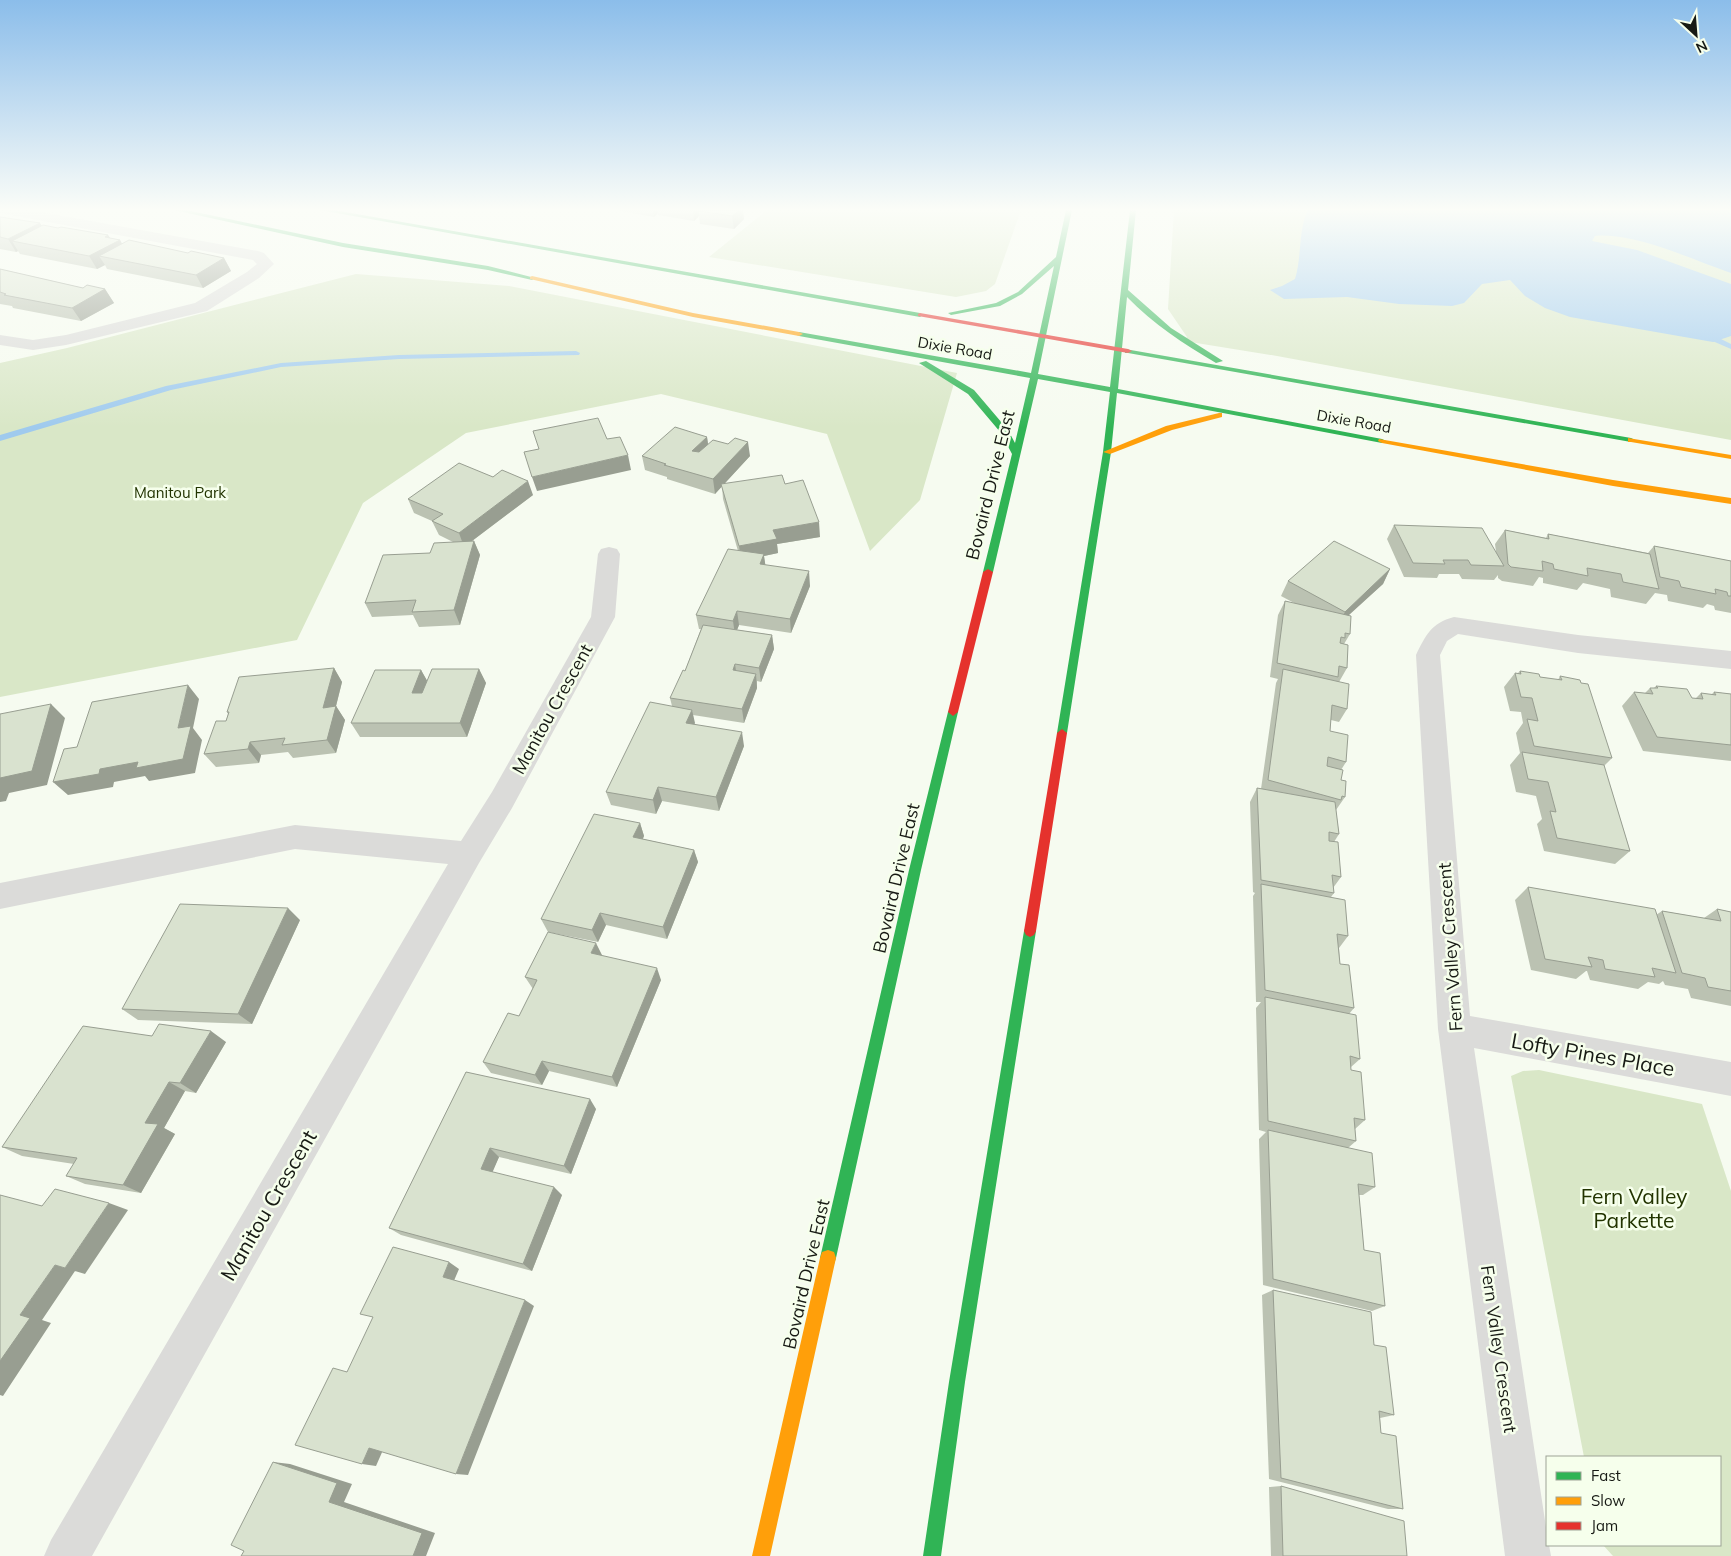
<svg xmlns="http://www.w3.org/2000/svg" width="1731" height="1556" font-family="Mulish,sans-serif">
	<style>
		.green { fill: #d9e7c7 }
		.water { fill: #9fcaee }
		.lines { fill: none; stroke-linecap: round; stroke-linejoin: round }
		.stream { fill: #9fcaee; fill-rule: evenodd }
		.street { fill: #dbdbd9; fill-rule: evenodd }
		.fast { fill: #30b455; fill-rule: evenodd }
		.slow { fill: #ff9f0a; fill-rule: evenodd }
		.jam { fill: #e5322d; fill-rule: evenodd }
		.wall { fill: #bbc2b2 }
		.shaded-wall { fill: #989e91 }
		.building { fill: #d9e2cf; stroke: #989e91 }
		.labels { text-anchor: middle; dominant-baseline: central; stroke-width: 5; stroke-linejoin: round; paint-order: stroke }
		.far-street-label { font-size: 15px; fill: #171a14; stroke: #f6ffec }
		.far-park-label { font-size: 15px; fill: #223400; stroke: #f6ffec }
		.street-label { font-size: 18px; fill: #171a14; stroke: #f6ffec }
		.near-street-label { font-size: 21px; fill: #171a14; stroke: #f6ffec }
		.near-park-label { font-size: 21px; fill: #223400; stroke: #f6ffec }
	</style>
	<rect width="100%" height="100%" fill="#f6fbf0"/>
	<path class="green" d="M767,210H1021L995,284L986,291L956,297L709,257Z
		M1174,210H1731V440L1277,356L1184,341L1187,337L1168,309Z
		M356,274L509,286L957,373L920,500L870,551L827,434L661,394L466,433L363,503L297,640L0,697V363L67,348Z
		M1539,1070L1702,1104L1731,1191V1556H1613L1603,1545H1720V1457H1584L1511,1076L1523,1071Z"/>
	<path class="water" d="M1308,210H1731V273C1693,260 1634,232 1595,236L1592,241L1637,250L1731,284V336L1713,342L1570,317L1545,308L1525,296L1510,280L1482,284L1464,303L1452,306L1399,304L1347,297L1284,299L1270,290L1282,286L1295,279C1302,257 1298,230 1308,210Z"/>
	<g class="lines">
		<path class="stream" d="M1701,332H1707L1731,344V349L1701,336Z
			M576,351L580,353L579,355L399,359L281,367L171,390L0,441V435L166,386L281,363L399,355Z"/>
		<path class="street" d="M0,210H30L258,251L264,253L274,264L259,278L207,311L66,345L33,350L0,345V335L33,340L66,335L195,303L247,272L257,264L253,260L5,214L0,213Z
			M609,547L617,549L620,554L615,617L512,808L479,863L92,1556H44L51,1540L448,864L295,849L0,909V883L295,825L461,841L492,792L591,617L598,554L601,549Z
			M1454,617L1578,635L1731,651V669L1578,653L1458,634L1447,641L1440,655L1470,1016L1731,1062V1096L1474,1048L1547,1534V1545H1549L1551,1556H1505L1438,1029L1416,655C1426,635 1431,623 1454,617Z"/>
		<path class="fast" d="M174,210H186L343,243L488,266L535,278L532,280L488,270L343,247Z
			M320,210H334L920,313L923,315L920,317Z
			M1066,210H1072L1038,374L1110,387L1130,210H1136L1128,290L1171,328L1223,361L1216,363C1184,344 1153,324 1127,297L1118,389L1382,439L1386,441L1382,443L1117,393L1111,452L1067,733L1062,737L1057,733L1103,452L1110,392L1038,379L993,572L988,575L983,572L1012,454L1001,433L968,394L919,363L926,361L974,390L1008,430L1015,443L1030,378L799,336L795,334L799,332L1031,373L1054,266L1022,294L1000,306L951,315L948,313L996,303L1018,292L1056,257Z
			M1125,349L1631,438L1635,440L1631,442L1128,353H1125Z
			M953,708L958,712L921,870L836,1258L834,1264L828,1266L822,1264L820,1258L909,870L948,712Z
			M1030,925L1034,927L1036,931L965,1382L941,1556H923L949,1382L1024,931L1026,927Z"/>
		<path class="slow" d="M532,276L693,313L799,332L803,334L799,336L693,317L530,279V277Z
			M1219,413H1222V417L1172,430L1110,454L1103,452L1166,426Z
			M1628,438L1731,455V459L1631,442H1628Z
			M1379,439L1613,480L1731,498V504L1613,486L1382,443L1378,441Z
			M828,1250L834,1252L836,1258L770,1556H752L820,1258L822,1252Z"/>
		<path class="jam" d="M920,313L1128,349L1132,351L1128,353L918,316V314Z
			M988,569L993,572L958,712L953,716L948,712L983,572Z
			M1062,729L1067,733L1036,931L1034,935L1030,937L1026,935L1024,931L1057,733Z"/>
	</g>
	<path class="wall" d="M620,210H743L744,219L734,229L700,224L699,216L694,221L658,215V213L654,217L620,211Z
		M0,217L42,226L108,235L110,238L120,240L122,244L224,258L231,271L203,288L107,269L105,265L97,269L20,254L18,251L16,252L0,249Z
		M0,269L83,288L105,289L114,303L81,321L13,308L12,306L0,304Z
		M707,437L708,444H728L750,456L724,484H785L820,537L777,544L778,553L764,556L765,565L810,586L791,633L739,625L737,630L772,635L774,649L761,682L757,681V688L744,723L693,715L694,724L744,746L719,811L662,801L656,814L611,805L606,792L672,706L670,698L685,671L701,629H699L696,615L738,551L723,499L722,486L715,494L667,479V477L645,470L642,456Z
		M533,495L472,541H474L480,555L460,625L419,627L413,615L372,617L365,603L430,553L453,542L439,535L432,521L414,513L408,499Z
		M1394,525L1496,552L1495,544L1505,530L1546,538L1548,534L1648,553L1654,546L1731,561V613L1715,610L1714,606L1707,604L1703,608L1668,601L1667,595L1655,593L1646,604L1611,597L1610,589L1583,583L1577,590L1543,583V578L1539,577L1533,586L1502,581L1498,578V575L1494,580L1462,579L1459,574H1439L1437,578L1404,577L1387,539Z
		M1390,569L1383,584L1348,615L1350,634L1344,644L1347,668L1339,682L1347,709L1339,722L1331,720L1330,731L1346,762L1341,770V780L1345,797L1336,810L1339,834L1334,842L1341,877L1333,888L1334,893L1331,897L1348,936L1339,948L1340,964L1354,1008L1349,1014L1360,1059L1351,1067V1070L1365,1120L1355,1129L1356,1141L1348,1148L1375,1187L1363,1195H1359L1364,1250L1385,1306L1372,1311L1263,1285L1259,1139L1266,1132L1259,1130L1256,1008L1261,1002H1256L1253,896L1255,893L1253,892L1250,802L1257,788L1261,789L1276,683L1278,679L1270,677L1278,615L1285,601L1296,604L1281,596L1288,581Z
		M334,668L342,682L336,706L345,720L336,753L293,758L288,752L261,755L259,763L216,767L204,754L226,721L228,714L227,712Z
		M479,669L486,683L467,737H360L351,723L421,670L427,681Z
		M1520,671L1540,677L1558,680L1560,676L1612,758L1604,766L1630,851L1615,864L1544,851L1537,824L1542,819L1536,796L1516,792L1510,765L1520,753L1516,733L1523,723L1521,712L1510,711L1504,687L1515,673H1518Z
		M1656,686L1695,699L1701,693L1711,695L1714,692L1731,694V761L1643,751L1622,706L1634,692L1645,693L1650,688H1654Z
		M640,823L644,836L643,839L694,850L698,862L667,939L606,925L598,942L548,932L541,919Z
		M1528,887L1656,915L1662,911L1704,918L1717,909L1731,912V1006L1691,998L1688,989L1665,985L1663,981L1659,984L1648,982L1638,989L1590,980L1587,971H1586L1576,979L1531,970L1515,900Z
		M300,920L252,1024L138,1020L122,1009Z
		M602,955L601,956L661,980L617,1087L549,1071L542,1085L491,1073L483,1062L519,1016L533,989L525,977Z
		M152,1036L226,1042L196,1093L185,1091L164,1128L175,1134L141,1193L85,1184L66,1176L74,1164L22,1156L2,1147Z
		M466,1072L596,1109L571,1174L499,1157L492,1172L562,1195L532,1271L401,1235L389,1228Z
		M1273,1290L1374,1345L1394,1415L1380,1418L1381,1433L1403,1509H1388L1269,1479L1262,1295Z
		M1281,1486L1407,1556H1271L1269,1487Z"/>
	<path class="shaded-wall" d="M653,210H657L658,213L654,217Z
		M693,210H706L699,211V216L694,221Z
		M739,210H743L744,219L734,229L732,216Z
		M40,223L48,236L12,241L18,251L16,252L8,239Z
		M108,235L113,243L120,240L127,253L99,256L105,265L97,269L89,256L105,237Z
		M224,258L231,271L203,288L196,275Z
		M105,289L114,303L81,321L72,308Z
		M707,437L709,451L694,465L692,451Z
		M748,442L750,456L715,494L713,479Z
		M628,455L631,470L537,491L532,477Z
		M528,481L533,495L464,547L459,533Z
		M819,522L820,537L777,544L778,553L764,556L766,569L741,560L739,546L773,530Z
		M474,541L480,555L460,625L454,610Z
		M1390,569L1383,584L1337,626L1345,612Z
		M809,571L810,586L791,633L790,619Z
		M737,611L739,625L735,635L733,621Z
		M772,635L774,649L761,682L759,668Z
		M735,664L737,678L733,670Z
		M334,668L342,682L336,706L345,720L336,753L327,740L323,708Z
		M479,669L486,683L467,737L460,723Z
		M421,670L429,684L420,707L412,693Z
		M756,674L757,688L744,723L742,709Z
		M188,685L199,699L193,728L202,740L195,773L149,781L145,776L114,782L113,787L68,795L53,782L178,728Z
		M51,704L65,718L47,785L9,793L6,801L0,802V778Z
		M692,710L695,723L689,737L686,723Z
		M742,732L744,746L719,811L716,797Z
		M250,742L261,755L259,763L248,749Z
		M658,787L662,801L656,814L653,800Z
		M640,823L644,836L637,850L633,837Z
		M694,850L698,862L667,939L663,927Z
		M288,908L300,920L252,1024L238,1014Z
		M600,913L606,925L598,942L592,930Z
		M596,943L602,955L597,965L591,953Z
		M657,968L661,980L617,1087L612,1077Z
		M211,1031L226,1042L196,1093L180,1083Z
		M542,1061L549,1071L542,1085L535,1075Z
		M169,1082L185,1091L164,1128L175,1134L141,1193L123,1185L145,1123Z
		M590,1099L596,1109L571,1174L564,1166Z
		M490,1148L499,1157L490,1178L481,1169Z
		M554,1187L562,1195L532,1271L523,1264Z
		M109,1203L128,1210L85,1274L65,1268Z
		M449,1262L459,1269L453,1283L443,1277Z
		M55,1265L75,1271L42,1320L51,1323L3,1396L0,1395V1361L20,1315Z
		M525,1300L534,1306L468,1475L456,1474Z
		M369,1448L383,1450L376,1466L362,1464Z
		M273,1462L290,1464L352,1484L344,1502L435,1533L426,1556H413L329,1502Z"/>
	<path class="building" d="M700,210H739L732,216L699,211Z
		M0,217L40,223L8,239L0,237Z
		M43,225L58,228L61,227L108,235L105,237L120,240L89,256L12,241Z
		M129,240L188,253L191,251L224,258L196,275L99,256Z
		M0,269L83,288L87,285L105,289L72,308L4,295L6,294L0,292Z
		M598,418L607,439L620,437L628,455L532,477L524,452L539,449L533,431Z
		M675,427L707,437L692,451L699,452L713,440L728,444L735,438L748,442L713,479L664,465L666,464L642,456Z
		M459,463L493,477L502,470L528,481L459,533L432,521L443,514L408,499Z
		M782,475L785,484L803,480L819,522L773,530L777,539L739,546L721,484Z
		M1394,525L1482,528L1504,566L1471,565L1468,560H1443L1445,564L1413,563Z
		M1505,530L1549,539L1548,534L1650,554L1659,589L1623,582L1621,574L1587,568L1588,576L1554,569L1553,564L1542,561L1543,571L1511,567L1508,564Z
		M474,541L454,610L412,612L416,600L365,603L383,555L430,553L434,543Z
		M1334,541L1390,569L1345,612L1288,581Z
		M1654,546L1731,561V596H1728L1727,592L1715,589L1716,594L1681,587L1679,581L1660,577Z
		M728,549L764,554L760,564L809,571L790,619L737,611L733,621L696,615Z
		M1285,601L1351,616L1350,634L1345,633V638L1341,637L1340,643L1348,645L1347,668L1339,666L1338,677L1277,663Z
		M703,625L772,635L759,668L735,664L733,670L756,674L742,709L670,698L683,670L685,671Z
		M334,668L323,708L336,706L327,740L282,745L285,738L250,742L248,749L204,754L216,721H226L229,712H227L239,677Z
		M432,669H479L460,723H351L375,670H421L412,693H422Z
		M1283,669L1349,684L1347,709L1332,705L1330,731L1348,735L1346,762L1328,757L1327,766L1343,770L1341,780L1346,781L1345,797L1342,796L1341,800L1268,780Z
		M1520,671L1539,674L1540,677L1562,680L1560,676L1580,680L1581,683L1588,684L1612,758L1534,746L1527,719L1538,721L1532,698L1521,697L1515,673L1521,674Z
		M188,685L178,728L191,726L183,759L136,768L138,762L100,769L99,774L53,782L64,749L77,747L92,702Z
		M1656,686L1687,689L1692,698L1703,699L1701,693L1716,695L1714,692L1731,694V745L1657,737L1634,692L1653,694L1650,688H1658Z
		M650,702L692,710L686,723L742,732L716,797L658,787L653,800L606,792Z
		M51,704L32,771L0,778V714Z
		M1522,752L1604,765L1630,851L1557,838L1550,811L1556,812L1548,782L1528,779Z
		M1257,788L1335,802L1339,834L1329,832V841L1338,842L1341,877L1332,875L1334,893L1261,880Z
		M594,814L640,823L633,837L694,850L663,927L600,913L592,930L541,919Z
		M1261,884L1345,900L1348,936L1337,934L1340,964L1349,965L1354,1008L1265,990Z
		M1528,887L1655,909L1676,973L1652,968L1655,977L1605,969L1603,960L1588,957L1592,967L1545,959Z
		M180,904L288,908L238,1014L122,1009Z
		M1717,909L1731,912V991L1708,987L1705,978L1682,973L1662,911L1721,921Z
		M548,932L596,943L591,953L657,968L612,1077L542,1061L535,1075L483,1062L508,1013L519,1016L537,980L525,977Z
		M1265,997L1356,1015L1360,1059L1350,1056L1351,1070L1361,1072L1365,1120L1354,1118L1356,1141L1268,1121Z
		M159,1024L211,1031L180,1083L169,1082L145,1123L158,1124L123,1185L66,1176L77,1158L2,1147L83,1026L152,1036Z
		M466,1072L590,1099L564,1166L490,1148L481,1169L554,1187L523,1264L389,1228Z
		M1268,1130L1372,1153L1375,1187L1358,1184L1364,1250L1380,1253L1385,1306L1273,1279Z
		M55,1189L109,1203L65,1268L55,1265L20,1315L30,1318L0,1361V1195L42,1206Z
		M393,1247L449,1262L443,1277L525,1300L456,1474L369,1448L362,1464L295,1445L333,1368L347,1372L373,1317L360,1314Z
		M1273,1290L1371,1312L1374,1345L1386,1347L1394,1415L1379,1411L1381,1433L1396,1436L1403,1509L1281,1478Z
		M273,1462L337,1483L329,1502L422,1533L413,1556H241L244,1551L231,1545Z
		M1281,1486L1404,1521L1407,1556H1283Z"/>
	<linearGradient id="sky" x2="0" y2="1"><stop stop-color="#8bbdea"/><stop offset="0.49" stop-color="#fbfdf8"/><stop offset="1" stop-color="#fbfdf8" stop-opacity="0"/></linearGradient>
	<rect width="1731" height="428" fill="url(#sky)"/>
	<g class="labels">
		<g class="far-street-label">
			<text transform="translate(955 348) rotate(10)">Dixie Road</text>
			<text transform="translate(1354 421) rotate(10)">Dixie Road</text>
		</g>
		<g class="far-park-label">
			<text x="180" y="492">Manitou Park</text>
		</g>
		<g class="street-label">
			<text transform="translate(990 485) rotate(-76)">Bovaird Drive East</text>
			<text transform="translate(552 709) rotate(-61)">Manitou Crescent</text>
			<text transform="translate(896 878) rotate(-77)">Bovaird Drive East</text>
			<text transform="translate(1450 947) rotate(-94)">Fern Valley Crescent</text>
			<text transform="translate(806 1274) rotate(-77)">Bovaird Drive East</text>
			<text transform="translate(1499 1349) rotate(82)">Fern Valley Crescent</text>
		</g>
		<g class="near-street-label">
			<text transform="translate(1593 1054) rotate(10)">Lofty Pines Place</text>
			<text transform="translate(268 1205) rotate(-60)">Manitou Crescent</text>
		</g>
		<g class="near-park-label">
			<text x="1634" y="1196">Fern Valley<tspan x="1634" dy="24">Parkette</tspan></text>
		</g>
	</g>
	<rect x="1546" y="1456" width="175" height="90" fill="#f6ffec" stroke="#9da396"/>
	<rect x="1556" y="1472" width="25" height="8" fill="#30b455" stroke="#9da396"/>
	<text x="1591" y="1481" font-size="15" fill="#171a14">Fast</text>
	<rect x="1556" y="1497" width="25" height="8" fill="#ff9f0a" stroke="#9da396"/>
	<text x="1591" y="1506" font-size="15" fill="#171a14">Slow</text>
	<rect x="1556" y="1522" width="25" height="8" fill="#e5322d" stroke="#9da396"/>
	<text x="1591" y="1531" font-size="15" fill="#171a14">Jam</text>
	<g transform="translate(1696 35) rotate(154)" stroke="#f6ffec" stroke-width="4" paint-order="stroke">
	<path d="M0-4L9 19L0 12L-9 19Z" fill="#171a14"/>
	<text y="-8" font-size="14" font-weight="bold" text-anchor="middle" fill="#171a14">N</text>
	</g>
</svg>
